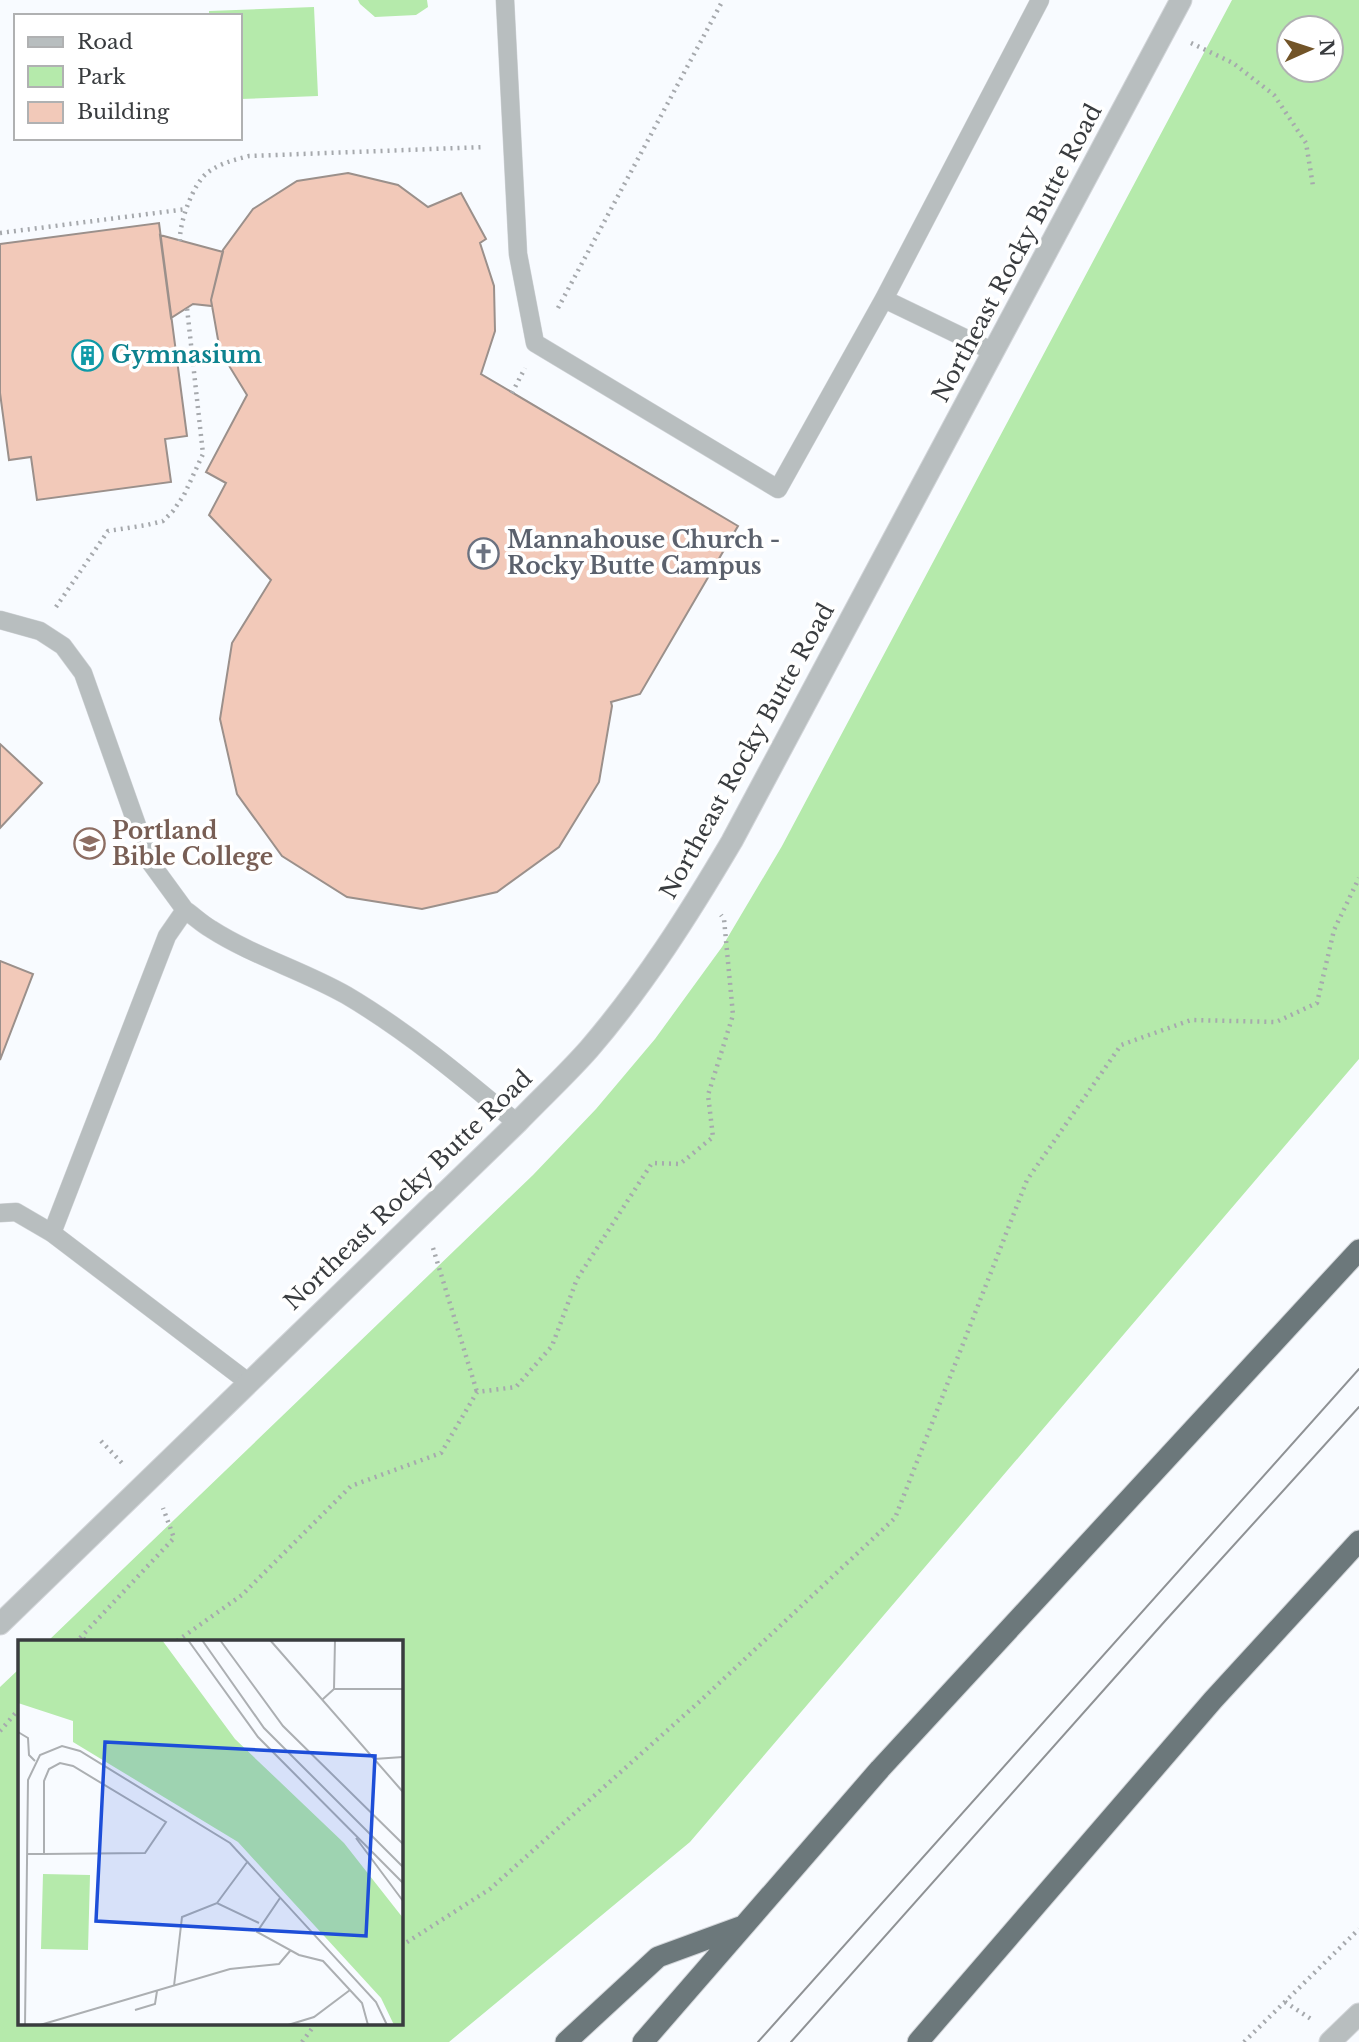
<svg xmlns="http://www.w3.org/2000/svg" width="1359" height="2042" font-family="'Libre Baskerville',serif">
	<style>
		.green { fill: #b5eaab; fill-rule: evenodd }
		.building { fill: #f2c9b9; stroke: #9b908b; stroke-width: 2 }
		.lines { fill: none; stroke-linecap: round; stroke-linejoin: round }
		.service-casing { stroke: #d2d5d9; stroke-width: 19 }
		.minor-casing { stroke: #d2d5d9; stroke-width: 23 }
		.tertiary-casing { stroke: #d2d5d9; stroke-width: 23 }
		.motorway-casing { stroke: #d2d5d9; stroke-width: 23 }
		.path { stroke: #a6a9ad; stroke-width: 4.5; stroke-dasharray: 2 5; stroke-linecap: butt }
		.service { stroke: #b8bebf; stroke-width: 18 }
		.minor { stroke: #b8bebf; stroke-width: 21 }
		.tertiary { stroke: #b8bebf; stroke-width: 21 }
		.motorway { stroke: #6c787b; stroke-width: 21 }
		.tram { stroke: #8f9295; stroke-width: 2 }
		.labels { text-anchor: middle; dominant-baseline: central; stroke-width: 7; stroke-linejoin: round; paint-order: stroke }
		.street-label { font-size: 23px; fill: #393c3f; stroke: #fff }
		.culture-label { font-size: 23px; font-weight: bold; fill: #0d838f; stroke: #fff; text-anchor: start }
		.worship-label { font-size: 23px; font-weight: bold; fill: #5b616d; stroke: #fff; text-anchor: start }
		.education-label { font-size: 23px; font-weight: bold; fill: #785e54; stroke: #fff; text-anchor: start }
		.inset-road { fill: none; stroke: #acafb2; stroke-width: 2 }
		.view { fill: #1d4ed8; fill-opacity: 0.15; stroke: #1d4ed8; stroke-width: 3.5 }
		.inset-edge { fill: none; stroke: #393c3f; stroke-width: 3.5 }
	</style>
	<rect width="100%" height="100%" fill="#f8fbff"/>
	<path class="green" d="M358,0H427L428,7L416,15L375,17L360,4Z
		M1232,0H1359V1059L690,1842L449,2042H0V1687L19,1669V2023H401V1641H48L533,1175L596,1109L655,1039L722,947L782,846ZM1331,28V70H1289V28Z
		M314,7L318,96L240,99V16H209V11Z"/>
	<path class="building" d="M348,173L398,185L428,207L461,193L486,239L480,243L494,286L495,331L481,374L738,526L640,694L611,702L612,706L599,782L559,847L497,892L422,909L347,897L282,856L237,794L220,719L232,643L271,580L209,515L226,483L206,472L247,395L220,351L211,300L223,250L253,209L297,181Z
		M159,223L187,436L165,439L171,482L37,500L31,457L9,460L0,393V244Z
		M160,235L223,252L211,300L212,306L193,304L171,318Z
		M0,744L42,783L0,828Z
		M0,961L33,974L0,1060Z"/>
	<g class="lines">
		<defs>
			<path id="service" d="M505,0L518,254L535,343L778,489L884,299L1040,0
				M884,299L994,352
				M0,620L40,631L63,646L83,673L150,862L185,910L167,936L52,1233
				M185,910C194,916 202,924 211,929C253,956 302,970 346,995C407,1031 462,1077 517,1123
				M0,1213L16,1212L52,1233L248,1382"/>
			<path id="minor" d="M1330,2042L1359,2014"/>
			<path id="tertiary" d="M0,1624L517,1123C541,1098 566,1075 589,1049C644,985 689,914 732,841L1181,0"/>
			<path id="motorway" d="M566,2042L658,1957L740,1927
				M643,2042L880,1769L1359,1250
				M918,2042L1213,1700L1359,1541"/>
		</defs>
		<use href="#service" class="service-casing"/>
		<use href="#minor" class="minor-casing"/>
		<use href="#tertiary" class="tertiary-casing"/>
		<use href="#motorway" class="motorway-casing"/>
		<path class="path" d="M1191,43L1233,63L1274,95L1306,143L1313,186
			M0,233L187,209
			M180,241C179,223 193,184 207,173C220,163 234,160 249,156L485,147
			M558,308L723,0
			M512,393L525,368
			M56,607L108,531L147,525L163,521L173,511L184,495L203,454L187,308
			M433,1248L477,1392
			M101,1441L122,1463
			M80,1638L174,1538L163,1508
			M78,1641L80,1638L91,1641
			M177,1641L242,1595L351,1486L441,1453L477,1392L516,1387L552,1346L577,1279L652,1163L680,1164L713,1137L708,1095L733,1015L724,919L721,915
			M0,1731L19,1709
			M401,1946L490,1889L699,1702L895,1518L1027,1180L1121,1045L1191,1020L1276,1022L1317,1003L1334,930L1359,878
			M1285,2002L1311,2019
			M302,2042L316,2023
			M1244,2042L1359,1929"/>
		<use href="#service" class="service"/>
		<use href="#minor" class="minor"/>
		<use href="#tertiary" class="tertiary"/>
		<use href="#motorway" class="motorway"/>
		<path class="tram" d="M758,2042L1359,1369
			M791,2042L1165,1621L1359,1407"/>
	</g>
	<defs>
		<symbol id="building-ring" viewBox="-11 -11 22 22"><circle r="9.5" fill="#fff" stroke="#0f9aa8" stroke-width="1.5"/><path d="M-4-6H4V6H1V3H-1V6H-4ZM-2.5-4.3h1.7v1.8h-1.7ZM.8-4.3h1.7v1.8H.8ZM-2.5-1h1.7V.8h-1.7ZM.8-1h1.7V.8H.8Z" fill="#0f9aa8"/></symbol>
		<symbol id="church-ring" viewBox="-11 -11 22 22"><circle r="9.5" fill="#fff" stroke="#6b7280" stroke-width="1.5"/><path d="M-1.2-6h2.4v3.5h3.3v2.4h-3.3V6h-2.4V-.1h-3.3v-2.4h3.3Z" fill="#6b7280"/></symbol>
		<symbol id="university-ring" viewBox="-11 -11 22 22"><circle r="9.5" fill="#fff" stroke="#8d6e63" stroke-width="1.5"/><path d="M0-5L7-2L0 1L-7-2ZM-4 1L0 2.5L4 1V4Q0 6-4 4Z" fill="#8d6e63"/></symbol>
	</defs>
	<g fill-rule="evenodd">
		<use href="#building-ring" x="70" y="338" width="35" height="35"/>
		<use href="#church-ring" x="466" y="536" width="35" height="35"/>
		<use href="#university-ring" x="72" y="826" width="35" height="35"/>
	</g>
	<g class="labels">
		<g class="street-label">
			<text transform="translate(1017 253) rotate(-62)">Northeast Rocky Butte Road</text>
			<text transform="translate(747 751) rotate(-61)">Northeast Rocky Butte Road</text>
			<text transform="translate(408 1190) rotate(-44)">Northeast Rocky Butte Road</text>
		</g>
		<g class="culture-label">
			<text x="111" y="355">Gymnasium</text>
		</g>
		<g class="worship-label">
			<text x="507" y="540">Mannahouse Church -<tspan x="507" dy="26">Rocky Butte Campus</tspan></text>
		</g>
		<g class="education-label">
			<text x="112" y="831">Portland<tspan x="112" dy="26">Bible College</tspan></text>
		</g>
	</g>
	<g transform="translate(18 1640)">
		<rect width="385" height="385" fill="#f8fbff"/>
		<path d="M0,0H144L217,99L326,203L385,278V385H376L363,358L220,202L55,102V81L0,63ZM25,234L72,235L70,310L23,309Z" fill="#b5eaab"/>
		<path class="inset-road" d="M170,0L240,97L385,243M184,0L246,88L385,227M202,0L265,86L385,204M252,0L385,152M316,49L317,0M305,59L316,49H385M0,92L10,98L11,115L17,121M356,119L385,117M338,198L385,261M9,214H26V141L31,129L42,123L55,126L148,182L127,213L26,214M262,258L239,292L281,315L305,321L344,363L350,385M199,263L230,221M156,346L164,277L199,263L241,283M117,370L137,364L139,351M7,385L10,140L22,115L44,106L62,111L212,203L358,362L369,385M22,385L212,329L261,324L272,311M270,385L296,377L332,350"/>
		<path class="view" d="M87,102L357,116L348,296L78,281Z"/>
		<rect width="385" height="385" class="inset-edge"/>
	</g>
	<rect x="14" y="14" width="228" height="126" fill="#ffffff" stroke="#b0b1b2" stroke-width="2"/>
	<rect x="28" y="37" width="35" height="10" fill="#b8bebf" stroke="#b0b1b2" stroke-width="2"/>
	<text x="77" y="49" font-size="21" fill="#393c3f">Road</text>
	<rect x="28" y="66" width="35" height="21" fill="#b5eaab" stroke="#b0b1b2" stroke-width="2"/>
	<text x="77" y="84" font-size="21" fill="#393c3f">Park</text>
	<rect x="28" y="102" width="35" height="21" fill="#f2c9b9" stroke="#b0b1b2" stroke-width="2"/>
	<text x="77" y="119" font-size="21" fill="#393c3f">Building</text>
	<g transform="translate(1310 49) rotate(87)"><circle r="33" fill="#ffffff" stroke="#b0b1b2" stroke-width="2"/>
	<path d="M0-5L12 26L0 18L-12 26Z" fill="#725428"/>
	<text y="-10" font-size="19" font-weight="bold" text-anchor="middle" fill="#393c3f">N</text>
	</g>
</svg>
